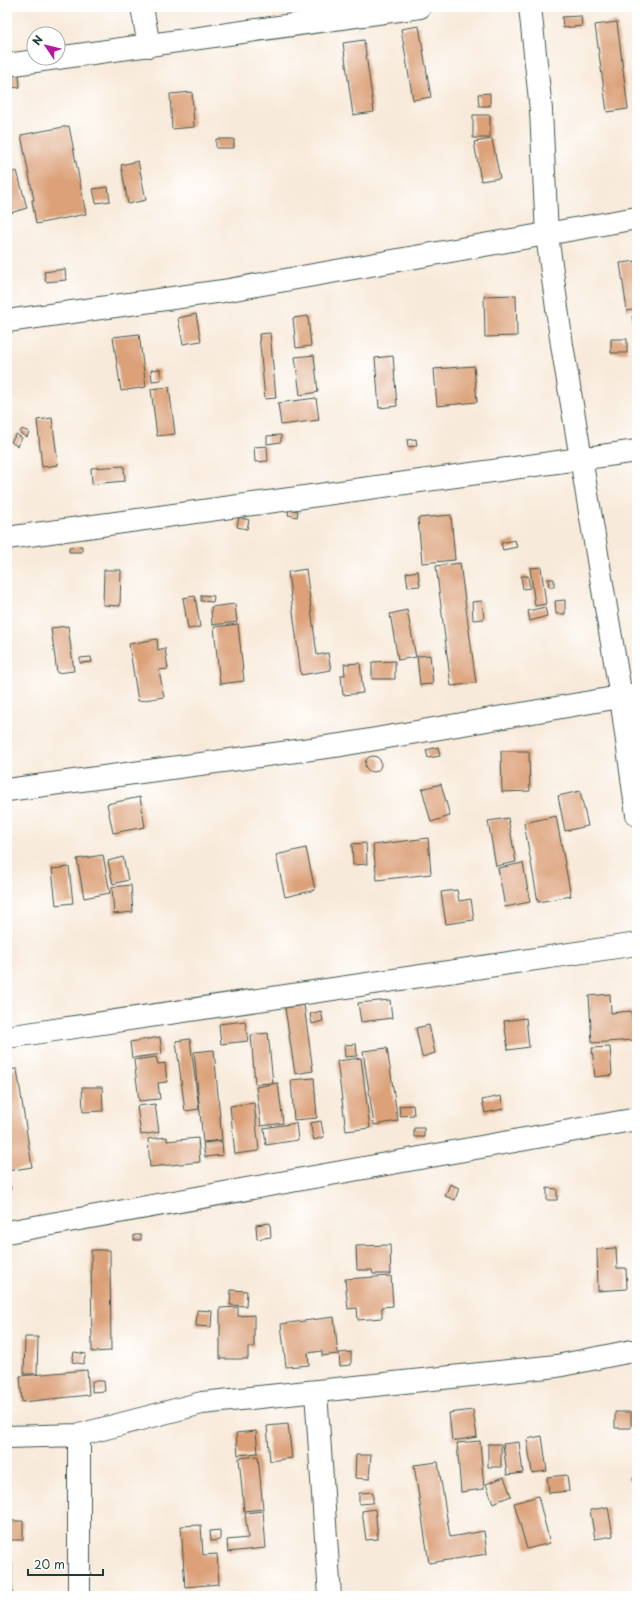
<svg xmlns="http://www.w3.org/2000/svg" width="644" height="1603" font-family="'Playpen Sans',sans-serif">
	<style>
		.building { fill: #dca179 }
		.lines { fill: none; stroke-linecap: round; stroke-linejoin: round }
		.street-casing { stroke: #40574d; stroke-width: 24 }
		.street { stroke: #fff; stroke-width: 22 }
	</style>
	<rect width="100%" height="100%" fill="#fff"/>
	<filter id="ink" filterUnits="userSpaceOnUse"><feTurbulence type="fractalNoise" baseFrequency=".025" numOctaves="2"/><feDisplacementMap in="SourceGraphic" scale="8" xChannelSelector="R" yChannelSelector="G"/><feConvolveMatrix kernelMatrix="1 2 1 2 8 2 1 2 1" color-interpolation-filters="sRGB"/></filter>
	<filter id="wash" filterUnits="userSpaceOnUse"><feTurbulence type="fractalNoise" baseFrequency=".012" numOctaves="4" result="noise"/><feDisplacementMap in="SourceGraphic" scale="16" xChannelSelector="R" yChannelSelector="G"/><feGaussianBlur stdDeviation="0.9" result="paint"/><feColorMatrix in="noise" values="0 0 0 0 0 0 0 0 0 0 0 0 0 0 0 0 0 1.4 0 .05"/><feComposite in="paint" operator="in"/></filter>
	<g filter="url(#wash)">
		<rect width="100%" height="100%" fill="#f8eada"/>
		<g id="blocks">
			<path class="building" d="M581,16L582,26L563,28L562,17Z
				M617,22L628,109L607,112L595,25Z
				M419,26L431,97L413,100L401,29Z
				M364,40L374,112L353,115L343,43Z
				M8,74H19L20,87L9,88Z
				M192,92L194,127L172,129L170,94Z
				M490,93V106H479L478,94Z
				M473,115H490V138H473Z
				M69,126L86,214L36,224L32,200H34L21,135Z
				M216,139H234V148H216Z
				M492,139L500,178L481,181L474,142Z
				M138,161L146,200L128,204L121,165Z
				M17,171L27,208L7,214V174Z
				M108,187L110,201L96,203L93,189Z
				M637,261V309L627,311L620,263Z
				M65,269L66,280L46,282L44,272Z
				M516,295L517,336L485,337L484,296Z
				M196,314L201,341L183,344L178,318Z
				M637,315V324L634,325L632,316Z
				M308,316L311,346L296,348L293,318Z
				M270,333L276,398L265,399L259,334Z
				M139,334L146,387L121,391L113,337Z
				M611,339H627V353H611Z
				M314,355L318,392L300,395L295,357Z
				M393,356L397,406L379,408L375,358Z
				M474,366L477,402L437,406L434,369Z
				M160,369L161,380L152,381L151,370Z
				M169,387L175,434L157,436L151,389Z
				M316,398L319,420L281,425L278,403Z
				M52,418L58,465L42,467L37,420Z
				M22,429L29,432L27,437L20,433Z
				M16,434L22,438L17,446L11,442Z
				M281,435V442L267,444V436Z
				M416,439L417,446L408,447L407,440Z
				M267,446L268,461L255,462L254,447Z
				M124,466L125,481L92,484L91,468Z
				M289,509L298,511L297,517L288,515Z
				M451,515L455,560L422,563L418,518Z
				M239,517L249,520L247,529L237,527Z
				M515,540L517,547L503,550L501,543Z
				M82,546V552H69V547Z
				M460,563L476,683L451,686L436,566Z
				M541,567L546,604L535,606L530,568Z
				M306,569L317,655L328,653L331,670L301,675L288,572Z
				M104,570H121L120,606L103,605Z
				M418,571L420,586L408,587L406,573Z
				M521,576H528L530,588L523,589Z
				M548,579H554V587H549Z
				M201,595L214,596L213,602L201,601Z
				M195,596L200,627L188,629L183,598Z
				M565,600V614H556L555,601Z
				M482,601L484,619L473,620L472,602Z
				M235,604L237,622L212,625L211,607Z
				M545,607L547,616L530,621L528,611Z
				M407,610L416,657L398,660L390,614Z
				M238,624L244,681L220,684L214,627Z
				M68,626L74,671L57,673L51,628Z
				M157,639L158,650L165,648L168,669L159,670L164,697L138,701L129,644Z
				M7,653L9,664H7Z
				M430,655L433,684L420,685L417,656Z
				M91,657L92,662L80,663V658Z
				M395,661V679H372V662Z
				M360,663L363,693L343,695L341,675H345L344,664Z
				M438,747L440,756L428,758L426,750Z
				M501,751H529L530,791L502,792Z
				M365 764a8 8 0 1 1 16 0a8 8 0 1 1-16 0Z
				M441,784L450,816L431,822L422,789Z
				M580,791L588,826L565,831L558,796Z
				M140,797L145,827L113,833L107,804Z
				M556,816L571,896L538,902L524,823Z
				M508,818L516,862L496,866L488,821Z
				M428,838L431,874L377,880L373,845Z
				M366,843L367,864L353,865L352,844Z
				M306,848L315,890L285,897L276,855Z
				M103,855L110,893L84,898L77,859Z
				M123,857L128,880L113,884L108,861Z
				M523,863L530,902L505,907L498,868Z
				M69,867L73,903L56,905L52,869Z
				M131,885L133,912L114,914L112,887Z
				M457,890L459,901L471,899L474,920L446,924L441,892Z
				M610,994L611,1013L631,1011L634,1040L592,1043L589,996Z
				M390,1000L392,1018L361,1022L358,1003Z
				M304,1005L313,1071L295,1074L285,1008Z
				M321,1011L323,1021L312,1024L310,1014Z
				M526,1018L529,1047L508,1050L504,1021Z
				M245,1021L248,1041L221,1044L219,1024Z
				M429,1025L435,1053L422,1057L416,1028Z
				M268,1033L273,1083L255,1084L251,1035Z
				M160,1037L162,1054L132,1058L130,1042Z
				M190,1039L199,1109L185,1111L176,1041Z
				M356,1044L357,1056L345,1057L344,1045Z
				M610,1047L612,1075L595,1077L592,1048Z
				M387,1048L398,1121L374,1125L363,1051Z
				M214,1050L222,1140L203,1142L194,1052Z
				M156,1057L158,1064L165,1063L167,1082L158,1083L160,1099L139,1101L134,1060Z
				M361,1058L370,1128L346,1131L337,1061Z
				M17,1069L32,1167L7,1171V1070Z
				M635,1073H637V1084H636Z
				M314,1078L317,1118L294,1120L291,1080Z
				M278,1083L283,1123L261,1126L256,1087Z
				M82,1087H102L103,1111L83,1112Z
				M501,1096L503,1109L485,1113L482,1100Z
				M254,1103L259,1151L235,1154L230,1106Z
				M155,1104L159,1132L141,1135L137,1106Z
				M413,1105L414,1115L400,1116L399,1106Z
				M321,1121L324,1137L314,1140L310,1123Z
				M296,1123L298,1140L266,1145L264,1128Z
				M414,1128H424V1137H414Z
				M167,1137V1141L198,1138L200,1162L150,1167L148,1139Z
				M222,1141L223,1155L205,1157L203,1143Z
				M7,1172L11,1189L7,1190Z
				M450,1184L459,1188L455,1200L445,1196Z
				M547,1188L557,1189V1200H547Z
				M270,1223L271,1237L257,1239L256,1225Z
				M134,1235H141V1240H134Z
				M390,1245L391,1274H373L372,1270H357L356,1246Z
				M616,1248L617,1268H626L627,1289L598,1291L597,1249Z
				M91,1250H110L111,1351L92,1352Z
				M391,1276L393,1306L382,1307V1318L358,1320L357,1308L348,1309L345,1279Z
				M231,1290L247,1291L246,1306L230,1305Z
				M238,1307V1316L254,1315V1347H248V1359H220V1308Z
				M197,1310L212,1311L211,1327L196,1326Z
				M334,1317L338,1354L322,1356V1351L308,1353L309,1365L286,1367L281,1324Z
				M25,1337H38L37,1374H24Z
				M74,1352L86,1354L83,1364L72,1362Z
				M351,1352V1365L340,1366L339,1353Z
				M87,1370L89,1395L22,1402L20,1376Z
				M92,1381H104L105,1391L92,1392Z
				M473,1410L477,1437L452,1441L449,1413Z
				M615,1412H631V1428H615Z
				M288,1424L292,1458L270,1461L267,1426Z
				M256,1431L258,1453L238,1455L236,1433Z
				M542,1436L547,1471L532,1473L527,1439Z
				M480,1441L484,1489L461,1492L457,1443Z
				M519,1442L523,1473L507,1475L503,1444Z
				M488,1444H501V1467H488Z
				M356,1455H371L369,1479L355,1478Z
				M258,1456L263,1509L244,1511L239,1458Z
				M438,1462L450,1537L484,1531L487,1554L429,1563L414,1465Z
				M567,1475L569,1491L549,1493L547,1477Z
				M504,1477L511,1496L493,1503L486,1484Z
				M633,1478H637V1502H636Z
				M373,1492V1503L359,1504V1493Z
				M538,1496L550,1543L527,1549L514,1503Z
				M608,1507L613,1536L595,1539L590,1510Z
				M375,1509L378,1539L366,1540L362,1511Z
				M263,1511L266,1548L228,1552L227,1540L248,1538L245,1513Z
				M9,1521H23V1540H10Z
				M201,1525L203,1555L217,1554L219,1584L185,1587L181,1526Z
				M220,1530V1540L211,1541L210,1531Z
				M12,1563V1596H7V1564Z"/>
		</g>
	</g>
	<g filter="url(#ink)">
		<use href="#blocks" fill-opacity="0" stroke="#40574d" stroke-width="1"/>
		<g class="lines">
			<defs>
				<path id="street" d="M142,7L149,46
					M530,7L541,110L547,235L562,345L621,697L637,815
					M7,65L420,7
					M7,321L223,291L637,218
					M7,538L637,451
					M7,790L341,745L637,694
					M7,1037L637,944
					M7,1232L637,1119
					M316,1392L330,1596
					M79,1435V1596
					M7,1437L79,1435L202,1403L557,1366L637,1350"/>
			</defs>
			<use href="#street" class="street-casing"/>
			<use href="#street" class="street"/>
		</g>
	</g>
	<rect width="644" height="1603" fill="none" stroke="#fff" stroke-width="24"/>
	<g transform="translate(46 46) rotate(305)"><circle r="19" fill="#ffffff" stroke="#a5b1ae"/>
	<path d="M0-3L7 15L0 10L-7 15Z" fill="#b5179e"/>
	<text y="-6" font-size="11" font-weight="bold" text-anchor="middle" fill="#1f3d34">N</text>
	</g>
	<path d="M28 1569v6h75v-6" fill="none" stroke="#1f3d34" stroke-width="2"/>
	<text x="34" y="1569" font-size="12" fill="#1f3d34" stroke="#ffffff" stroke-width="3" paint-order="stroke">20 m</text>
</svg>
